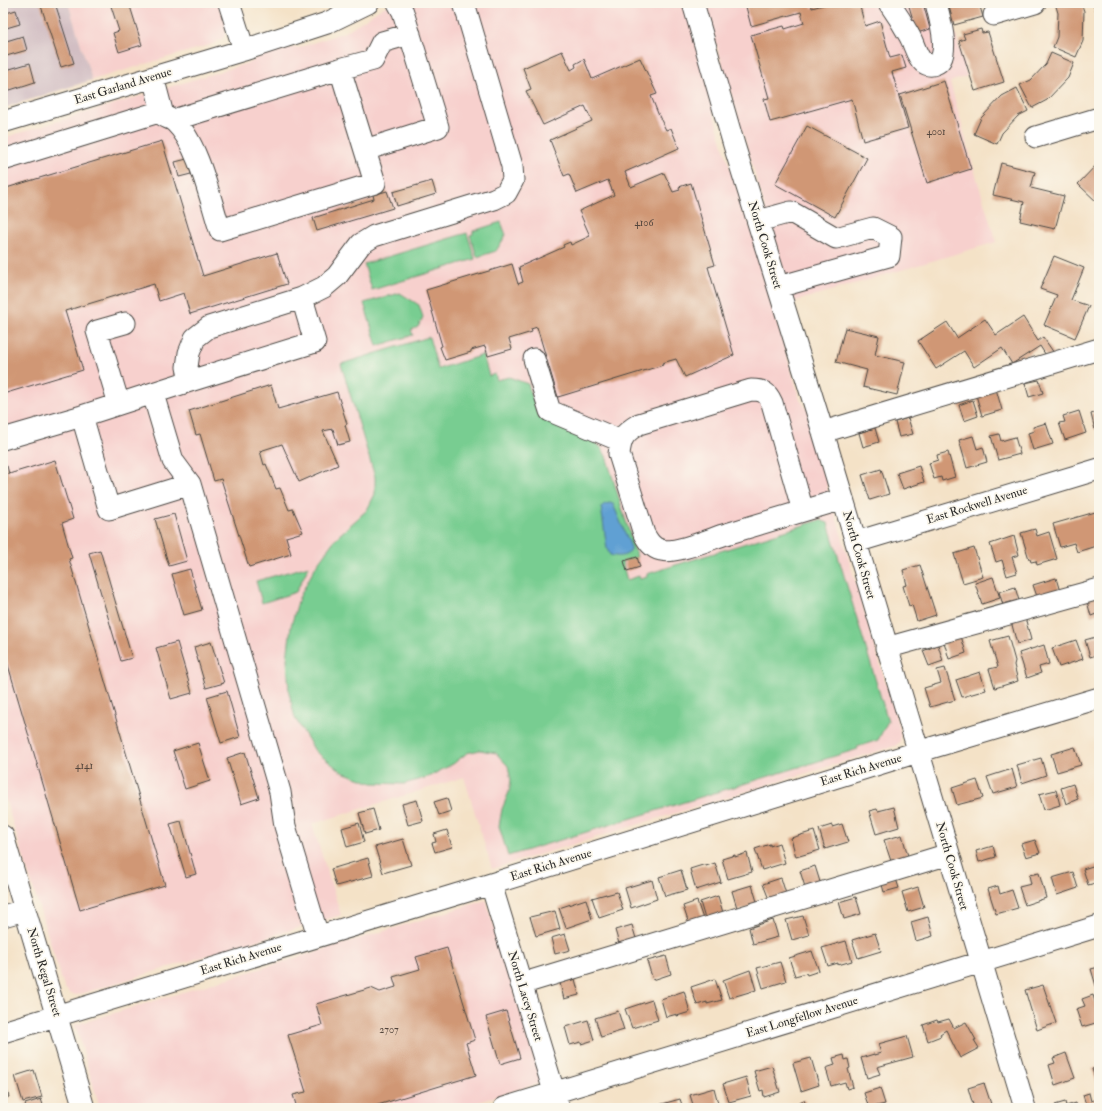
<svg xmlns="http://www.w3.org/2000/svg" width="1102" height="1111" font-family="'IM FELL Double Pica',serif">
	<style>
		.built { fill: #f7d0cd }
		.industrial { fill: #d2bec3 }
		.green { fill: #78cd91; stroke: #527c5e }
		.water { fill: #61a0d3; stroke: #46667f }
		.building { fill: #d09774 }
		.lines { fill: none; stroke-linecap: round; stroke-linejoin: round }
		.minor-casing { stroke: #494642; stroke-width: 23 }
		.minor { stroke: #fff; stroke-width: 21 }
		.labels { text-anchor: middle; dominant-baseline: central; stroke-width: 3.5; stroke-linejoin: round; paint-order: stroke }
		.number-label { font-size: 10px; fill: #54463d }
		.street-label { font-size: 12px; fill: #2b2b2b; stroke: #fbf7ec }
	</style>
	<rect width="100%" height="100%" fill="#fbf7ec"/>
	<filter id="ink" filterUnits="userSpaceOnUse"><feTurbulence type="fractalNoise" baseFrequency=".025" numOctaves="2"/><feDisplacementMap in="SourceGraphic" scale="8" xChannelSelector="R" yChannelSelector="G"/><feConvolveMatrix kernelMatrix="1 2 1 2 8 2 1 2 1" color-interpolation-filters="sRGB"/></filter>
	<filter id="wash" filterUnits="userSpaceOnUse"><feTurbulence type="fractalNoise" baseFrequency=".012" numOctaves="4" result="noise"/><feDisplacementMap in="SourceGraphic" scale="16" xChannelSelector="R" yChannelSelector="G"/><feGaussianBlur stdDeviation="0.9" result="paint"/><feColorMatrix in="noise" values="0 0 0 0 0 0 0 0 0 0 0 0 0 0 0 0 0 1.4 0 .05"/><feComposite in="paint" operator="in"/></filter>
	<g filter="url(#wash)">
		<rect width="100%" height="100%" fill="#f4e2c7"/>
		<path class="built" d="M68,3H219L228,27L223,38L213,44L92,80Z
			M390,3H687L715,97L713,112L730,168L772,286L771,301L800,400L809,412L829,475L827,487L901,734L900,742L895,746L492,869L464,777L312,824L341,915L77,995L70,994L64,987L3,792V138L251,62L260,53L284,47L298,48L345,32Z
			M704,3H947L967,76L950,82L972,162L996,242L793,302Z
			M486,900L543,1082L459,1108H100L75,1025Z"/>
		<path class="industrial" d="M3,3H68L92,80L3,108Z"/>
		<path class="green" d="M501,222L506,235L496,251L477,257L470,235L473,234V231Z
			M467,233L475,259L372,290L364,264Z
			M400,293L419,305L423,317L418,327L411,330L413,335L377,346L364,303Z
			M429,337L438,369L483,355L489,376L495,374L497,380L509,377L528,384L538,414L594,440L602,449L606,456L637,557L622,562L627,580L639,576L640,579L647,577V574L820,520L828,523L888,721L878,740L857,747L858,749L508,856L499,826L502,809L509,792L511,780L508,766L496,753L480,750L467,753L453,764L428,777L404,784L372,783L342,772L315,751L295,718L289,693L287,659L291,626L299,598L317,564L336,538L367,510L375,494V477L341,364Z
			M309,566L296,592L262,603L256,581Z"/>
		<path class="water" d="M610,503L613,504L631,547V551C625,557 618,557 610,555L607,549L601,507L605,504Z"/>
		<g id="blocks">
			<path class="building" d="M40,3H55L74,63L61,67Z
				M110,3H129L142,45L119,52L113,33L119,31Z
				M745,3H811L812,8L830,3H859L865,26L880,21L890,58L902,55L906,68L892,72L908,128L863,141L852,99L770,122L764,99L769,98L751,35L784,26L785,29L804,23L801,12L751,26Z
				M908,3H923L930,29L917,33Z
				M948,3H979L983,17L954,25Z
				M1055,3H1081L1084,11L1083,41L1076,57L1053,47L1057,37L1058,13Z
				M1093,3H1099V21Z
				M16,10L20,24L3,29V14Z
				M981,29L982,33L988,32L1004,82L975,91L959,41L965,39L963,34Z
				M23,36L27,50L3,57V42Z
				M562,51L571,70L576,67L575,64L584,59L592,79L640,58L657,94L651,96L659,116L666,130L671,128L679,148L625,172L631,187L664,173L673,192L680,190L679,187L691,183L715,265L708,267L734,355L685,377L676,359L662,363L663,365L558,397L537,327L531,329L532,332L509,339L512,349L488,356L485,346L471,350V352L445,360L440,347L442,346L426,290L512,264L518,284L523,282L519,267L564,247L563,245L570,242L571,245L590,236L579,211L614,195L608,180L577,193L569,174L564,176L550,140L592,121L585,106L543,125L526,91L531,89L523,68Z
				M1051,53L1074,63L1068,78L1047,100L1032,108L1020,85L1031,80L1046,64Z
				M30,63L35,82L7,91L3,78V71Z
				M944,81L971,169L927,183L900,95Z
				M1017,88L1028,111L1018,116L1002,133L997,144L974,134L981,118L1002,96Z
				M807,126L867,158L835,217L775,184Z
				M162,141L203,276L277,253L287,284L190,314L184,293L159,301L154,284L65,311L83,370L3,394V189Z
				M187,159L191,174L179,177L175,162Z
				M1099,162V204L1078,184Z
				M1001,163L1035,172L1031,188L1064,196L1055,229L1020,221L1024,202L993,195Z
				M432,181L436,194L397,206L393,192Z
				M387,191L393,208L317,231L313,218L374,199L373,195Z
				M1054,256L1084,268L1071,300L1089,306L1075,338L1044,325L1057,295L1040,289Z
				M1023,317L1038,341L1043,337L1054,353L1047,357L1040,346L1012,364L1002,348L974,367L964,351L936,369L918,341L947,322L957,338L985,319L996,335Z
				M845,328L879,336L875,355L905,362L897,395L863,387L867,370L836,362Z
				M1039,380L1043,393L1029,397L1025,383Z
				M271,385L278,409L337,392L347,424L345,425L350,442L338,445L333,429L323,431L338,465L299,482L282,444L260,451L264,465L266,464L276,489L280,488L289,510L293,509L303,532L286,537L291,554L249,567L221,479L214,481L200,434L196,435L189,411Z
				M996,389L1002,410L982,416L976,395Z
				M973,400L978,416L964,421L959,405Z
				M1079,411L1086,433L1065,440L1059,423L1065,422L1063,416Z
				M1099,411V429L1095,430L1091,414Z
				M908,418L913,434L899,437L895,422Z
				M1046,423L1053,444L1033,450L1028,433L1034,431L1033,427Z
				M875,428L879,442L863,447L859,433Z
				M999,434L1001,441L1015,437L1020,454L998,460L991,436Z
				M973,436L977,449L983,447L987,462L967,468L959,440Z
				M948,452L955,477L942,481L941,477L934,479L929,463L938,460L937,455Z
				M55,460L73,519L62,523L72,558L69,559L165,885L80,910L3,648V467L7,466L9,474Z
				M919,466L924,482L903,489L897,473Z
				M881,469L889,494L870,500L862,475Z
				M1099,511V535L1097,536L1099,545L1077,552L1074,543L1060,547L1053,524Z
				M174,514L187,561L169,566L155,519Z
				M1035,529L1037,536L1049,532L1057,559L1037,565L1036,561L1031,562L1030,559H1029L1021,533Z
				M1014,536L1019,555L1012,557L1017,573L1007,576L1002,560L996,562L990,544Z
				M974,548L983,577L963,583L954,554Z
				M100,550L132,658L121,661L89,553Z
				M637,557L640,567L627,571L624,561Z
				M920,565L936,615L917,621L912,605L909,606L903,586L907,585L903,570Z
				M190,569L202,610L184,615L172,574Z
				M993,577L1000,598L982,604L975,583Z
				M1056,578L1061,595L1039,602L1033,585Z
				M1015,587L1020,604L1004,608L999,592Z
				M1099,595V613L1091,616L1086,598Z
				M1025,617L1031,640L1017,644L1011,621Z
				M961,636L966,653L949,659L944,642Z
				M1008,636L1015,661L1014,665L1018,681L995,688L989,669L998,667L990,641Z
				M1099,636V654L1090,657L1085,640Z
				M1076,640L1083,659L1059,667L1052,648Z
				M177,642L192,693L171,699L156,648Z
				M211,642L224,683L206,688L194,647Z
				M938,645L943,661L929,666L923,651Z
				M1044,645L1049,664L1039,667L1041,673L1027,678L1019,653Z
				M945,668L955,700L930,707L924,688L941,683L937,670Z
				M980,672L986,690L962,697L956,680Z
				M227,691L240,737L221,743L207,697Z
				M198,743L210,781L185,789L173,751Z
				M1075,747L1081,765L1057,772L1051,754Z
				M245,752L259,798L241,804L227,758Z
				M1041,758L1046,775L1022,783L1017,765Z
				M1012,769L1017,787L993,794L987,777Z
				M977,780L983,798L957,805L952,788Z
				M1073,784L1078,799L1066,804L1061,788Z
				M1056,790L1060,805L1044,810L1039,794Z
				M447,798L451,811L439,815L434,802Z
				M417,800L423,821L408,825L402,804Z
				M894,807L899,827L876,834L869,811L877,809L878,811Z
				M373,809L379,830L365,834L359,813Z
				M181,821L196,874L186,877L170,824Z
				M359,823L364,842L347,847L342,828Z
				M842,824L848,842L825,849L819,829L832,825V827Z
				M447,830L452,847L435,852L432,843L436,842L434,834Z
				M814,831L820,850L796,857L791,838Z
				M902,835L908,856L891,861L884,840Z
				M403,839L411,865L383,873L375,847Z
				M1035,840L1040,853L1026,857L1021,844Z
				M779,843L785,863L762,870L755,849L770,844V846Z
				M993,846L996,857L979,862L976,851Z
				M747,853L752,872L728,879L722,859L735,855V857Z
				M368,858L373,876L336,886L331,869Z
				M715,863L721,882L696,890L690,869L706,864V866Z
				M1099,864V882L1088,885L1083,869Z
				M815,866L821,885L806,890L800,871Z
				M681,870L687,890L665,896L659,877Z
				M1073,872L1078,888L1057,895L1052,878Z
				M1039,873L1046,898L1025,905L1019,887L1031,884L1029,875Z
				M895,876L899,888L884,892L881,881Z
				M781,878L787,897L770,902L763,884Z
				M652,880L657,899L631,908L625,888Z
				M752,885L758,905L738,911L732,891Z
				M998,886L1000,894L1012,890L1018,908L996,914L988,889Z
				M918,887L924,907L908,912L902,892Z
				M617,892L623,910L599,918L592,898L606,894V895Z
				M718,896L724,916L706,922L700,902Z
				M856,897L861,914L844,919L839,902Z
				M586,899L592,919L566,928L559,908Z
				M697,901L704,922L690,927L683,906Z
				M555,911L560,929L536,936L530,917Z
				M803,916L809,935L792,940L786,920Z
				M928,917L933,936L916,941L911,922Z
				M773,920L778,937L753,944L749,928Z
				M632,925L637,942L620,947L615,930Z
				M875,933L881,951L858,958L852,940Z
				M565,934L570,950L555,954L551,938Z
				M846,941L852,961L838,965V963L828,966L822,948Z
				M447,948L475,1040L466,1043L476,1075L368,1108H297L293,1095L306,1092L288,1035L322,1025L316,1004L371,988L380,992L396,987L393,977L420,969L416,957Z
				M812,951L819,971L807,975L806,973L795,976L789,958Z
				M666,956L671,974L653,980L647,961Z
				M780,962L786,981L763,988L757,968Z
				M1099,967V996L1091,969Z
				M750,970L756,990L729,998L723,980Z
				M575,979L579,995L564,999L560,983Z
				M715,979L722,1000L707,1004V1002L697,1005L691,987Z
				M1043,985L1056,1023L1037,1030L1025,990Z
				M684,991L690,1012L677,1016V1014L666,1017L661,999Z
				M1093,995L1098,1012L1099,1011V1022L1082,1027L1076,1009L1085,1006L1082,999Z
				M652,1000L658,1020L632,1028L625,1009Z
				M506,1011L520,1058L500,1064L486,1017Z
				M618,1011L624,1030L601,1037L595,1018Z
				M949,1019L954,1028L966,1022L976,1040H974L979,1048L960,1058L946,1030L940,1034L941,1036L928,1041L923,1025L937,1020L938,1022Z
				M588,1020L594,1040L581,1044V1042L570,1045L565,1027Z
				M907,1036L913,1057L877,1067L880,1074L867,1078L861,1058L874,1054V1055L881,1053L878,1044Z
				M1066,1053L1075,1078L1055,1085L1049,1065L1055,1063L1053,1058Z
				M844,1055L845,1060L848,1059L850,1068L848,1069L853,1087L847,1089L845,1082L831,1086L826,1068L835,1065L833,1058Z
				M811,1058L819,1085L801,1091L793,1063Z
				M772,1066L780,1092L764,1097L763,1090L760,1091L754,1071Z
				M1099,1067V1089L1092,1069Z
				M34,1070L42,1097L23,1102L15,1076Z
				M746,1077L751,1096L729,1102L723,1084Z
				M4,1078L9,1097L3,1098V1079Z
				M984,1083L992,1107L974,1108L968,1088Z
				M714,1088L719,1107L714,1108H694L690,1095Z
				M880,1088L885,1104L869,1108L864,1093Z
				M1089,1093L1091,1101L1099,1098V1108H1087L1083,1095Z
				M41,1099L44,1108H26L25,1104Z
				M680,1099L683,1108H655V1106Z
				M804,1100L807,1108H798L797,1103Z
				M1065,1102L1066,1106L1076,1103L1077,1108H1056L1055,1105Z"/>
		</g>
	</g>
	<g filter="url(#ink)">
		<use href="#blocks" fill-opacity="0" stroke="#494642" stroke-width="1"/>
		<g class="lines">
			<defs>
				<path id="minor" d="M229,3L244,50
					M693,3L734,145L823,432L1025,1108
					M889,3C896,13 903,24 909,35C914,43 916,56 923,62C927,65 931,66 935,64C952,58 939,16 936,3
					M994,15L1035,3
					M340,69L373,60L382,42L410,34
					M162,111L164,116C167,118 172,119 175,122C198,143 210,199 220,230L375,183L340,69L173,120
					M3,122L244,50L327,23L368,3
					M1036,137L1099,118
					M365,150L438,127L403,12L398,3
					M3,160L162,111L153,77
					M758,221L791,212L836,238L873,228L891,237L889,256L778,287
					M302,298L315,342L190,381L187,367L189,353L195,338L209,327L302,298L324,287L337,276L361,244L374,236L494,199L506,193L513,180L512,166L464,3
					M534,359L550,411L621,441
					M153,394L173,461L190,484L280,792L285,826L318,936
					M119,404L97,331L125,323
					M82,416L109,509L190,484
					M823,432L1099,349
					M3,439L82,416L190,381
					M803,511L772,403C767,392 763,390 751,390L639,424C624,433 621,437 619,454L644,534C648,541 652,548 661,550C674,554 708,540 723,535C763,523 803,511 843,499
					M856,542L1099,469
					M886,648L1099,589
					M3,836L84,1108
					M491,884L559,1108
					M3,916L25,910
					M521,984L949,854
					M3,1032L491,884L934,747L1099,698
					M504,1108L1099,926"/>
			</defs>
			<use href="#minor" class="minor-casing"/>
			<use href="#minor" class="minor"/>
		</g>
	</g>
	<g class="labels">
		<g class="number-label">
			<text x="936" y="132">4001</text>
			<text x="644" y="223">4106</text>
			<text x="84" y="766">4141</text>
			<text x="389" y="1030">2707</text>
		</g>
		<g class="street-label">
			<text transform="translate(123 86) rotate(-17)">East Garland Avenue</text>
			<text transform="translate(765 245) rotate(73)">North Cook Street</text>
			<text transform="translate(977 505) rotate(-17)">East Rockwell Avenue</text>
			<text transform="translate(859 555) rotate(74)">North Cook Street</text>
			<text transform="translate(861 770) rotate(-17)">East Rich Avenue</text>
			<text transform="translate(551 865) rotate(-17)">East Rich Avenue</text>
			<text transform="translate(952 866) rotate(74)">North Cook Street</text>
			<text transform="translate(241 959) rotate(-17)">East Rich Avenue</text>
			<text transform="translate(44 972) rotate(73)">North Regal Street</text>
			<text transform="translate(525 996) rotate(73)">North Lacey Street</text>
			<text transform="translate(802 1017) rotate(-17)">East Longfellow Avenue</text>
		</g>
	</g>
	<rect width="1102" height="1111" fill="none" stroke="#fbf7ec" stroke-width="16"/>
</svg>
